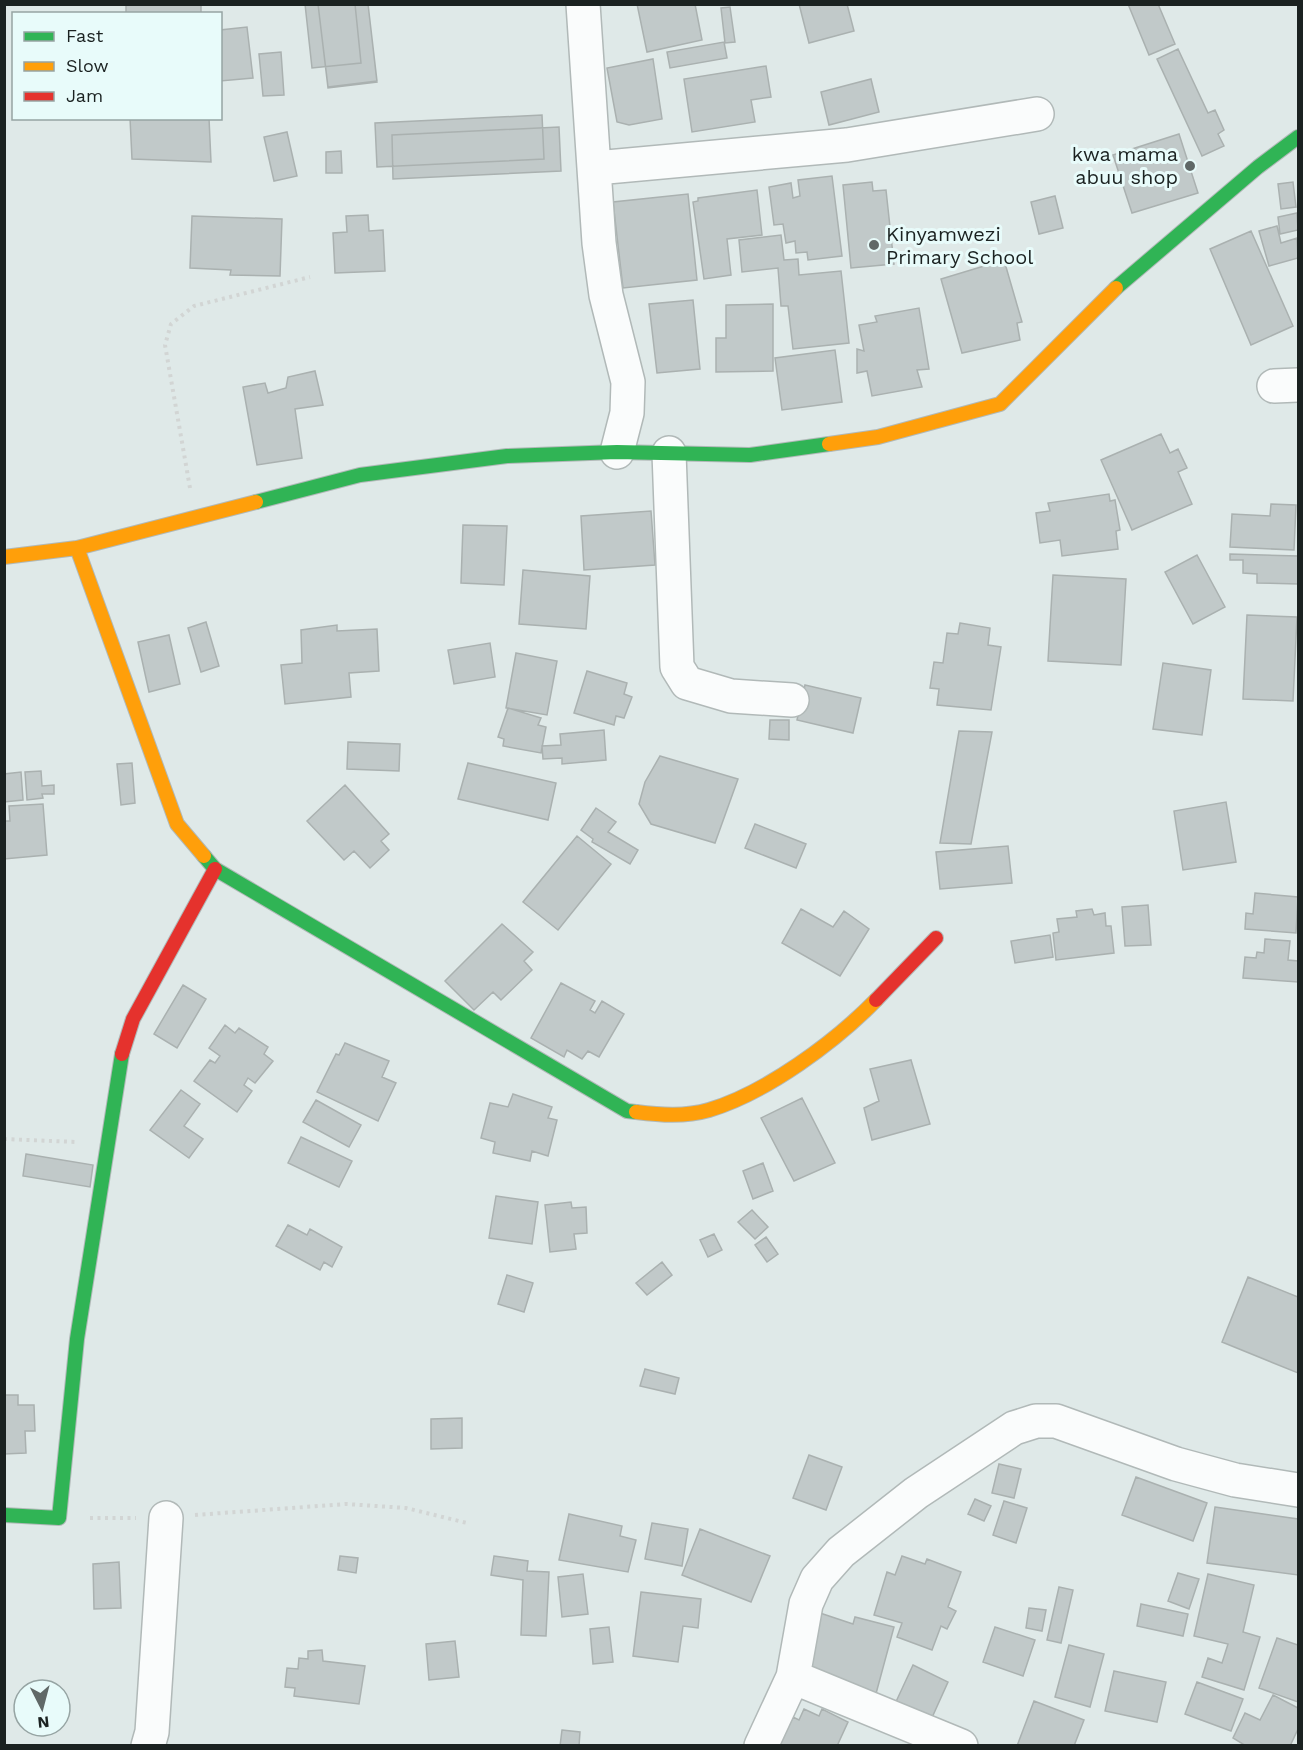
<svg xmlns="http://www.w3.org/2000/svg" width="1303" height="1750" font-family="'Work Sans',sans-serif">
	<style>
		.building { fill: #c1c9c9; stroke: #aab1b0; stroke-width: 1.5 }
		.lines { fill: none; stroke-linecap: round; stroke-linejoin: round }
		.street-casing { stroke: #b1b9b8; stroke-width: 36 }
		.fast-casing { stroke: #b1b9b8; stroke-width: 16 }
		.slow-casing { stroke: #b1b9b8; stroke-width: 16 }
		.jam-casing { stroke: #b1b9b8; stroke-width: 16 }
		.path { stroke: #d2d5d4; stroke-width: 4; stroke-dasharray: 3 4.5; stroke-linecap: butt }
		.street { stroke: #fafcfc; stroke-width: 33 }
		.fast { stroke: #30b455; stroke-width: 14 }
		.slow { stroke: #ff9f0a; stroke-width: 14 }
		.jam { stroke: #e5322d; stroke-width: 14 }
		.poi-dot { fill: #606867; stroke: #e8fbfa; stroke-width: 2 }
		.labels { text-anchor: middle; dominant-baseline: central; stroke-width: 6; stroke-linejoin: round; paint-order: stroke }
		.poi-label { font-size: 20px; fill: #1b2221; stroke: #e8fbfa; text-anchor: end }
	</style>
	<rect width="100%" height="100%" fill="#dfe9e8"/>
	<path class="building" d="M126,4H201V14H126Z
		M305,4H355L361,63L312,68Z
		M318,4H368L377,82L328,88Z
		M318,4H368L377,81L328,87Z
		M637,4H695L702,40L647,52Z
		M799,4H847L854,31L809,43Z
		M1128,4H1158L1175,44L1149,55Z
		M730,7L735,42L725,43L721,8Z
		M247,27L253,78L220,81V30Z
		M724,42L727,58L670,68L667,52Z
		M1178,49L1208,113L1215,110L1224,130L1218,134L1224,146L1202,156L1157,59Z
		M281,52L284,95L263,96L259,54Z
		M653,59L662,119L629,125L617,122L607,68Z
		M766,66L771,97L751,100L755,122L692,132L684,79Z
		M871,79L879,112L829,125L821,92Z
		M542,115L544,159L377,167L375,123Z
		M130,118H209L211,162L132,159Z
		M559,127L561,171L393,179L392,135Z
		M287,132L297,176L274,181L264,137Z
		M1179,134L1198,193L1132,213L1113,155Z
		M341,151L342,173H326V152Z
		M832,176L842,256L808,260L807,252L796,253L795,241L786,243L783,224L774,225L769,187L791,183L793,198L800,196L798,180Z
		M872,182L873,191L886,190L894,264L851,268L843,185Z
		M1293,182L1296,207L1281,209L1278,184Z
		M757,190L762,235L727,239L731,275L704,279L693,202L698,201V198Z
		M688,194L697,280L623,288L613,202Z
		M1055,196L1063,228L1039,234L1031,202Z
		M1297,213L1298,230L1280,234L1278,217Z
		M368,215L369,231L383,230L385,271L335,273L333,233L347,232L346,216Z
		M192,216L282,219L280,276L230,275L231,270L190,268Z
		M1277,226L1281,243L1297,238L1298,258L1269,266L1259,231Z
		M1251,231L1293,326L1251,345L1210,249Z
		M781,235L784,260L798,259L799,275L841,271L849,343L793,349L788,306H781L778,268L742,272L739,240Z
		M1004,260L1022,322L1017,323L1020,340L962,353L941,279Z
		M693,300L700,369L657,373L649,304Z
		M773,304V371L716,372V338H726V305Z
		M919,308L929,369L917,370L922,387L872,396L867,371L857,373V349L864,351L859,325L877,322L875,316Z
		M835,350L842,402L782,410L775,358Z
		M315,371L323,405L295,409L302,458L257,465L243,387L265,383L268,393L286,388L288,377Z
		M1161,434L1170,453L1178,449L1187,468L1178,472L1192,504L1132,530L1101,460Z
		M1109,494L1110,501L1115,500L1120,530L1116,531L1118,549L1062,556L1060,540L1040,543L1036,513L1050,511L1048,503Z
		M1271,504L1296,505L1294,550L1230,547L1232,514L1270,516Z
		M651,511L655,565L584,570L581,516Z
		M463,525L507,526L504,585L461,583Z
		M1230,554L1298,556V584L1257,583V574L1243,573V560H1230Z
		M1197,555L1225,607L1193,624L1165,572Z
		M523,570L590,576L586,629L519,624Z
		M1053,575L1126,579L1121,665L1048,661Z
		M1247,615L1297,617L1293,701L1243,699Z
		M206,622L219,666L201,672L188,628Z
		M960,623L990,628L988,645L1001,647L991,710L937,705L939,689L930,688L934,662L943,663L947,633L958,634Z
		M337,625V631L377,629L379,671L349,673L351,697L285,704L281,665L302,663L301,630Z
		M169,635L180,684L149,692L138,642Z
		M490,643L495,677L454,684L448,650Z
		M516,653L557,661L547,715L506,708Z
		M1163,663L1211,670L1202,735L1153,729Z
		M587,671L627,683L624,694L632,697L624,718L616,716L614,725L574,713Z
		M805,685L861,698L853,733L797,720Z
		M508,708L541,718L538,725L546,727L541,753L503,746L504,739L498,737Z
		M770,720H789V740L769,739Z
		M604,730L606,760L562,764V758L543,759L542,746L561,745L560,734Z
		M959,731L992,732L971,844L940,843Z
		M348,742L400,744L399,771L347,769Z
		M660,756L738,779L715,843L651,824L639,804L645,782Z
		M132,763L135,803L121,805L117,764Z
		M468,763L556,783L548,820L458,799Z
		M41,771L42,786L54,785V794H42L43,798L27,800L25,772Z
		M21,772L23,800L4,802V774Z
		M345,785L389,834L381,841L389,850L370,868L354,851L344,860L307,821Z
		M1226,802L1236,862L1183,870L1174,811Z
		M43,804L47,855L4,859V821H10L9,806Z
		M596,808L616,822L608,832L638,850L630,864L592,842L593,839L581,830Z
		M755,824L806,844L796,868L745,848Z
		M577,836L611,864L558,930L523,902Z
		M1008,846L1012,883L940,889L936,852Z
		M1255,893L1298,897L1296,933L1245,929L1246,913L1253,914Z
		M1148,905L1151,945L1125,946L1122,907Z
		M801,909L833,927L844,911L869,929L840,976L782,943Z
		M1092,909L1094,915L1105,913L1106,926H1111L1114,953L1056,960L1053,933L1059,932L1057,919L1077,917L1076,911Z
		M502,924L533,952L524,961L532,970L501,1000L493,992L474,1010L445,981Z
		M1050,935L1053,957L1015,963L1011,941Z
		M1265,939L1290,941L1288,960L1298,961V982L1243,978L1245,957L1256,958L1257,952L1264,953Z
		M561,983L595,1001L590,1010L595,1013L602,1001L624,1014L599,1057L588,1051L582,1059L567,1050L564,1057L531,1038Z
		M183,985L206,999L177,1048L154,1034Z
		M225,1025L235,1033L239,1028L268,1047L264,1054L273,1061L255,1083L248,1078L244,1085L252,1091L237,1112L194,1081L210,1060L215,1063L220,1056L209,1048Z
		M345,1043L389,1061L382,1077L396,1083L378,1121L317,1092L336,1054L339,1055Z
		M911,1060L930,1124L872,1140L864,1108L879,1101L870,1069Z
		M181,1090L200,1104L184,1126L203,1139L189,1158L150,1130Z
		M513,1094L552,1107L548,1118L557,1120L548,1156L532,1151L530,1161L493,1153L495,1142L481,1138L490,1103L508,1107Z
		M802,1098L835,1163L794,1181L761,1118Z
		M316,1100L361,1125L349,1147L303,1122Z
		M301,1137L352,1161L339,1187L288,1163Z
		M26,1154L93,1165L90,1187L23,1176Z
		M763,1163L773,1191L753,1199L743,1171Z
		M496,1196L538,1202L532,1244L489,1238Z
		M571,1202L572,1208L586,1207L587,1233L574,1234L576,1249L550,1252L545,1205Z
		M752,1210L768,1227L755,1239L738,1222Z
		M288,1225L307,1235L310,1229L342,1247L332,1267L324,1262L320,1270L276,1246Z
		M714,1234L722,1250L708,1257L700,1240Z
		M766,1237L778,1254L767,1262L755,1245Z
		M662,1262L672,1275L647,1295L636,1283Z
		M507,1275L533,1283L524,1312L498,1304Z
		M1248,1277L1298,1297V1373L1222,1342Z
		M645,1369L679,1378L675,1394L640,1386Z
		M4,1395H18V1405H34L35,1431H25L26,1453L4,1454Z
		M462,1418V1448L431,1449V1419Z
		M809,1455L842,1467L826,1510L793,1498Z
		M999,1464L1021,1469L1014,1498L992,1493Z
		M1136,1477L1207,1503L1193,1541L1122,1515Z
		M975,1499L991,1506L984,1521L968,1514Z
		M1004,1501L1027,1508L1016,1543L993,1535Z
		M1215,1507L1298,1519V1575L1207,1563Z
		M569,1514L622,1526L620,1536L636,1540L628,1572L559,1560Z
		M652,1523L688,1529L682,1566L645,1559Z
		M700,1529L770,1556L751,1602L682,1575Z
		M340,1556L358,1558L356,1573L338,1570Z
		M494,1556L528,1561L527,1571L549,1572L546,1636L521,1635L523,1580L491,1575Z
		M902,1556L925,1564L927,1559L961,1572L948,1607L956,1611L947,1629L941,1626L932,1650L897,1637L902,1623L874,1615L887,1572L895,1575Z
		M119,1562L121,1608L94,1609L93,1564Z
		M1178,1573L1199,1579L1189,1609L1168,1601Z
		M583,1574L588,1614L562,1617L558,1577Z
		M1208,1574L1254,1585L1243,1632L1260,1637L1244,1690L1202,1677L1208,1658L1222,1663L1228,1644L1194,1636Z
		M1059,1587L1073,1590L1061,1643L1047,1640Z
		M641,1592L701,1599L698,1628L683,1626L678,1662L633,1656Z
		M1141,1604L1188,1614L1183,1636L1137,1626Z
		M1029,1608L1046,1610L1042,1631L1026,1628Z
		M820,1613L853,1624L855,1617L894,1627L874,1701L836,1691L839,1678L804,1667Z
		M609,1627L613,1662L593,1664L590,1629Z
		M995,1627L1035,1640L1023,1676L983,1662Z
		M1277,1638L1298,1645V1702L1259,1688Z
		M455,1641L459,1677L429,1680L426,1644Z
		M1069,1645L1104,1654L1090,1707L1055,1697Z
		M322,1650L323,1661L365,1666L359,1704L294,1696L295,1688L285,1687L287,1668L298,1669L299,1658L308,1659V1651Z
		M913,1665L948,1682L930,1722L894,1706Z
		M1114,1671L1166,1682L1157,1722L1105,1711Z
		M1197,1682L1243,1699L1231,1731L1185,1714Z
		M1273,1695L1298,1708V1729L1290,1746H1246L1233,1738L1245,1713L1260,1720Z
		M1034,1701L1084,1720L1074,1746H1017Z
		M804,1709L819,1716L822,1709L848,1722L837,1746H779L793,1717L799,1720Z
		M562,1730L580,1732L579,1746H560Z"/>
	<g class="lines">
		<defs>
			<path id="street" d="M583,4L599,243L606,295L628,382L627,413L617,452
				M596,168L847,145L1037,114
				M1274,386L1298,385
				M669,453L677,667L687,683L731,696L792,700
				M793,1677L961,1746
				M148,1746L152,1732L166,1518
				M761,1746L793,1677L806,1604L817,1579L841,1552L916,1493L1014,1428L1036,1421H1056L1176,1464L1235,1480L1298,1490"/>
			<path id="fast" d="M1116,288L1258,167L1298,137
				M256,502L360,475L507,456L617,452L750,455L829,444
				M204,856L215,869L627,1111L636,1112
				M4,1515L59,1518L77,1339L122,1054"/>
			<path id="slow" d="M829,444L878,437L1000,404L1116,288
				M77,548L177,824L204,856
				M4,557L77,548L256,502
				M636,1112C660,1115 685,1117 709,1110C766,1093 835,1042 876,1000"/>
			<path id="jam" d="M876,1000L936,938
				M122,1054L133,1019L215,869"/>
		</defs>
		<use href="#street" class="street-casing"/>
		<use href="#fast" class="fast-casing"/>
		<use href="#slow" class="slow-casing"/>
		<use href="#jam" class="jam-casing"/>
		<path class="path" d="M190,488L165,345L171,324L194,306L310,277
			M4,1139L76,1142
			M195,1515L346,1504L406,1508L467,1523
			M90,1518H136"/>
		<use href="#street" class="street"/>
		<use href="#fast" class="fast"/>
		<use href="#slow" class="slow"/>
		<use href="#jam" class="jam"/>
	</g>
	<g class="poi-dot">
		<circle cx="1190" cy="166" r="6"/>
		<circle cx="874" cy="245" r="6"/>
	</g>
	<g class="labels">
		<g class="poi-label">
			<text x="1178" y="154">kwa mama<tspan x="1178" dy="23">abuu shop</tspan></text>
			<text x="886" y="234" text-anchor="start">Kinyamwezi<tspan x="886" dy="23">Primary School</tspan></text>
		</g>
	</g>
	<rect width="1303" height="1750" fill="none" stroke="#1b2221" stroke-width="12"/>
	<rect x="12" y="12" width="210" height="108" fill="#e8fbfa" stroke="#96a4a3" stroke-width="1.5"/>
	<rect x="24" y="32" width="30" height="9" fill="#30b455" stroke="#96a4a3" stroke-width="1.5"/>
	<text x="66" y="42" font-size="18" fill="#1b2221">Fast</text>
	<rect x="24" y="62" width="30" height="9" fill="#ff9f0a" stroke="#96a4a3" stroke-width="1.5"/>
	<text x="66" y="72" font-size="18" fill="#1b2221">Slow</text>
	<rect x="24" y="92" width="30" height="9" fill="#e5322d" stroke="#96a4a3" stroke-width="1.5"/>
	<text x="66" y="102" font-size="18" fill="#1b2221">Jam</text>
	<g transform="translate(42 1708) rotate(174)"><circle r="28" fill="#e8fbfa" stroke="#96a4a3" stroke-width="1.5"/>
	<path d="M0-4.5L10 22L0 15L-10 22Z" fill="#606867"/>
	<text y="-9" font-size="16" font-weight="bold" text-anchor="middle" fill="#1b2221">N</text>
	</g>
</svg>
